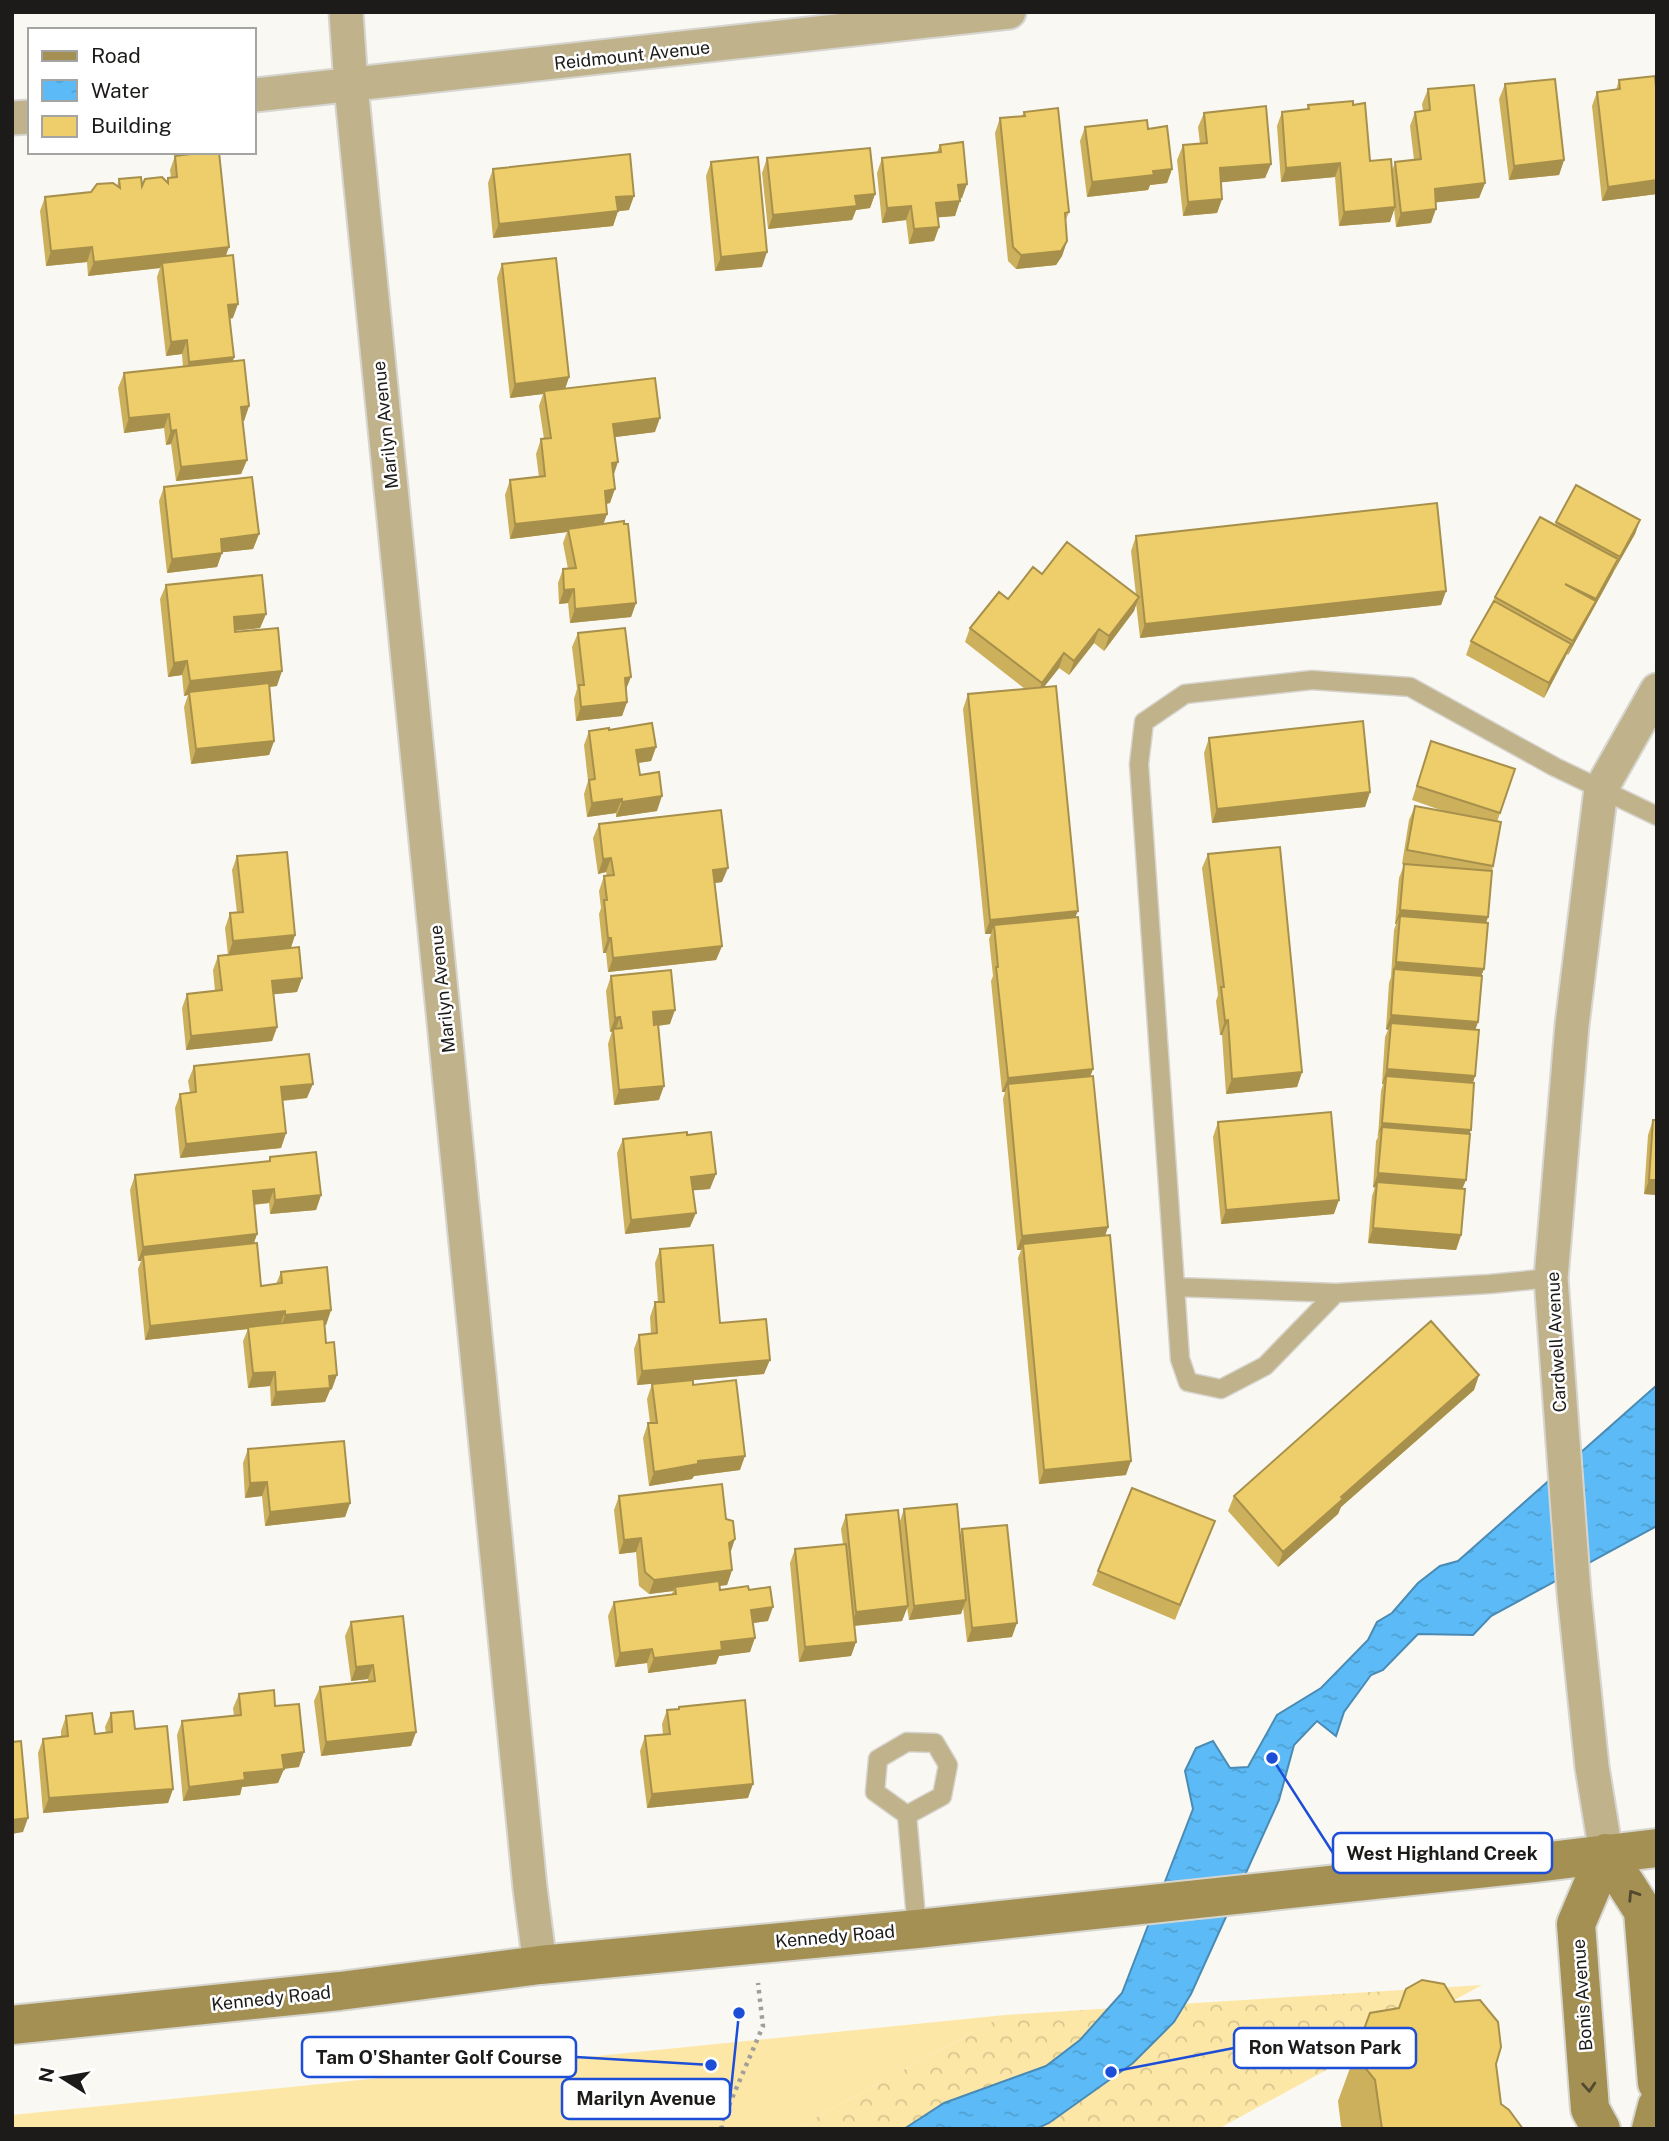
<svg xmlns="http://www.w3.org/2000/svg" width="1669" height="2141" font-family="'Public Sans',sans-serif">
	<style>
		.grass { fill: #fde7a7 }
		.forest { fill: url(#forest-crowns) }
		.water { fill: url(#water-ripples); stroke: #498bb4; stroke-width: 2 }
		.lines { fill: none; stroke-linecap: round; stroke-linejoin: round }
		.lane-casing { stroke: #d6d5cf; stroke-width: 21 }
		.street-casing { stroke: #d6d5cf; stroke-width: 37 }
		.secondary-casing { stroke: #d6d5cf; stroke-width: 42 }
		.path { stroke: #a19f9b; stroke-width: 4.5; stroke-dasharray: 3.5 5; stroke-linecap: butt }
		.lane { stroke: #c0b28b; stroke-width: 18 }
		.street { stroke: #c0b28b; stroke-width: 33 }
		.secondary { stroke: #a49053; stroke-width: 38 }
		.wall { fill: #cdb05c }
		.shaded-wall { fill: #a7904b }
		.building { fill: #eecd6b; stroke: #a7904b; stroke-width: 2 }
		.oneway { stroke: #524a30 }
		.labels { text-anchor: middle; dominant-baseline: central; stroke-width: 5; stroke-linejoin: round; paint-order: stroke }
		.street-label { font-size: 18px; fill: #1c1b19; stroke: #fff }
		.leader { fill: none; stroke: #1d4ed8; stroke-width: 2.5 }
		.callout-dot { fill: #1d4ed8; stroke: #fff; stroke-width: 2.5 }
		.callout { fill: #fff; stroke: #1d4ed8; stroke-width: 2.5 }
		.callout-label { font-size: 19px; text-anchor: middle; font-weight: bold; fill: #1c1b19 }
	</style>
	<defs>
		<pattern id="forest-crowns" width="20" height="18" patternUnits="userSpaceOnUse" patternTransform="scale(1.75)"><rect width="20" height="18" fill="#fde7a7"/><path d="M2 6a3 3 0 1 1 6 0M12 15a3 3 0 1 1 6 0" fill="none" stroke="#d8c68f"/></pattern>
		<pattern id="water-ripples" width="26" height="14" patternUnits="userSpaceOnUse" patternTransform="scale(1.75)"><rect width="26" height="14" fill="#5cbbf6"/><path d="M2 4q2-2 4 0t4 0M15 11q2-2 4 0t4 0" fill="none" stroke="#4fa0d2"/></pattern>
	</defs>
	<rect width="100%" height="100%" fill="#faf8f2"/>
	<path class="grass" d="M1005,2015L795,2129H12V2115Z"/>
	<path class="forest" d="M1482,1985L1218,2129H795L1005,2015Z"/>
	<path class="water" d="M1657,1385V1526L1491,1616L1473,1635L1418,1634L1383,1670L1371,1675L1344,1712L1336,1736L1317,1721L1294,1745L1279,1800L1191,1994L1174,2022L1133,2063L1049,2123L1036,2129H904L944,2103L1046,2066L1080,2040L1122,1993L1193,1809L1185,1771L1196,1748L1213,1741L1230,1768L1248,1767L1277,1715L1321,1688L1368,1640L1377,1622L1392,1613L1418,1583L1440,1566L1458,1561Z"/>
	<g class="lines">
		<defs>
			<path id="lane" d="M1175,1287L1336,1293L1490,1284L1551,1278
				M1336,1293L1265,1366L1221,1389L1188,1382L1180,1359L1139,764L1144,722L1185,694L1312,680L1410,687L1555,767L1657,816
				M907,1815L875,1792L878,1759L907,1742L935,1743L948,1765L942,1796L907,1815L917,1929"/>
			<path id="street" d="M346,12L351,86L530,1888L540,1965
				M254,95L1009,12
				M12,118L30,117
				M1606,1853L1592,1767L1574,1593L1551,1278L1572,1025L1601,789L1657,690"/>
			<path id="secondary" d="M1606,1853L1643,1911L1657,2083
				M12,2025L340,1991L540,1965L917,1929L1534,1863L1657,1848
				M1601,2129L1590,2109L1576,1924L1606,1853
				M1651,2129L1657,2106"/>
		</defs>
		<use href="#lane" class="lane-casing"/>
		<use href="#street" class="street-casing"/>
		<use href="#secondary" class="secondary-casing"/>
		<path class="path" d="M722,2129L721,2124L763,2026L758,1983"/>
		<use href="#lane" class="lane"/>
		<use href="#street" class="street"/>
		<use href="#secondary" class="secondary"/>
	</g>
	<path class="wall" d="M1619,80L1657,86V194L1602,201L1592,106L1597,92L1616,90Z
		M1505,84L1564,160L1559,175L1509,180L1499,99Z
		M1428,89L1485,183L1479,198L1436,202L1431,223L1396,227L1394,209L1390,222L1339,226L1335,177L1281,182L1277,126L1282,112L1307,109L1308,105H1353L1370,161L1392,171L1395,162L1414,160L1410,126L1415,112L1423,111L1422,104Z
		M1024,112L1069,212L1065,222L1067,241L1062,256L1056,265L1016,269L1008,261L995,133L1000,118L1022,116Z
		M1204,113L1271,164L1265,178L1221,182L1222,199L1217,213L1183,216L1177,160L1183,145L1200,144L1198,127Z
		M1085,127L1148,129L1172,169L1167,183L1150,185L1148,190L1087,197L1080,141Z
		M940,145L962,198L960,199L955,216L938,217L939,227L934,241L909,244L906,220L882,223L877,173L882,158L937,152Z
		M175,156L226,256L233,318L230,319L234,357L233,361L249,406L244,421H243L247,460L241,474L176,481L171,444L166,445L164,428L124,433L118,388L124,373L183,367L182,354L166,356L157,277L160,268L88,276L87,262L46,266L40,211L45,197L91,192L117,186L119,179L142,186L167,182L168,178H171L170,170Z
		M767,158L875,194L870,208L856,210L852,220L768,229L762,173Z
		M711,162L762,267L715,271L706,176Z
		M493,169L629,210L618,211L613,226L493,238L488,183Z
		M502,264L569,377L565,389L655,432L615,437L613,475L610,503L606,504L607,514L603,524L636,603L631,617L570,623L568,603L559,604L558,583L563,569H568L563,543L567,532L510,539L505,495L510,480L539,477L536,454L541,439H544L539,406L543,394L510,398L497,278Z
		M164,487L259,534L253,549L222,552L217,567L167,573L159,501Z
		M1640,520L1635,534L1614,571L1568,655L1567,654L1544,698L1466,655L1471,641L1495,597L1555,525L1556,522Z
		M1136,536L1446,591L1441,605L1140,638L1136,603L1134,611L1104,651L1094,643L1069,675L1059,668L1044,687L1076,917L1093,1069L1090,1076L1108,1227L1105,1235L1126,1475L1039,1484L1018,1258L1021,1250H1017L1003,1099L1005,1092H1002L991,981L993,976L989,939L991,934H985L963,709L968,694L1025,689L965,642L970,628L1042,574L1136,595L1131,551Z
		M166,585L266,614L260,628L235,631L277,686L269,687L274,741L269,755L191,764L184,707L188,695L184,696L182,675L168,677L160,599Z
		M578,633L626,690L627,702L622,716L576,721L574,699L577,689L572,647Z
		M609,730L656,747L651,761L638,763L640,775L657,811L616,817V813L587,817L584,794L588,781L584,745L589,731Z
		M1209,738L1370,792L1365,807L1212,823L1204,753Z
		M1431,741L1515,769L1497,822L1488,917L1486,923L1484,969L1481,976L1478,1022L1475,1030V1076L1473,1083L1466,1180L1462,1189L1461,1235L1456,1250L1368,1243L1372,1196L1375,1187H1373L1376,1141L1378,1137L1381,1091L1383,1084H1382L1385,1037L1388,1030L1386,1029L1389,983L1391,977L1394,930L1396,924H1395L1399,878L1404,865L1402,864L1409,820L1415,806L1449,813L1412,800Z
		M599,824L722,882L715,883L722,946L716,960L608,972L606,953H603L599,914L601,908L599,891L604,876H607L606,872L598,874L593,838Z
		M1208,854L1302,1072L1297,1087L1226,1094L1222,1035H1220L1216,1001L1218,995L1202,868Z
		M237,856L295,935L291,948L302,978L297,992L273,994L277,1027L272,1041L186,1050L182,1008L187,994L215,991L213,970L218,956L228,955L225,928L230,913H237L232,870Z
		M611,976L670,1024L658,1026L659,1100L614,1105L608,1044L612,1031L610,1032L606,991Z
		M194,1066L307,1098L283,1101L286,1133L281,1148L180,1158L175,1108L180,1094L190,1092L188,1081Z
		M1653,1120L1657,1195L1644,1194L1648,1135Z
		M1218,1122L1334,1214L1221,1224L1213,1137Z
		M687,1135L710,1189L693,1190L690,1227L625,1234L617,1153L623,1139Z
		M270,1157L321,1195L316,1210L270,1214L269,1203L254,1205L257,1234L254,1243L261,1286L276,1284L281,1272L331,1310L326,1325H324L332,1389L330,1390L325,1402L271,1406L270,1386L248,1388L243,1341L248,1329L145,1340L138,1269L141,1261H138L130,1190L135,1175L269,1161Z
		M660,1249L720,1323L764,1374L693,1380V1385L740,1470L694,1476L692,1479L649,1486L643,1438L648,1423H650L647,1399L652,1384L662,1383L637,1385L634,1349L639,1335L651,1334L650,1317L655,1302H658L655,1263Z
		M1479,1375L1474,1390L1341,1507L1338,1514L1278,1567L1228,1511L1234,1496Z
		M248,1449L350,1503L345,1517L265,1526L262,1496L245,1498L243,1463Z
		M619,1496L730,1552L732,1570L727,1585L719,1586L720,1590H749L768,1621L753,1623L750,1652L719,1656L716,1664L648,1673L647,1663L615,1667L608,1616L614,1602L672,1594L673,1591L649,1594L639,1586L636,1552L619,1554L614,1510Z
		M904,1509L960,1536L962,1529L1012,1637L967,1642L963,1607L961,1614L909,1620L907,1607L902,1621L854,1626L856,1642L851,1656L799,1662L790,1563L795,1549L843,1544L841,1529L846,1515L900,1521Z
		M1215,1521L1175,1620L1092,1585L1098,1571Z
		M351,1622L416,1732L411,1746L321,1756L314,1701L320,1687L368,1681V1679L351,1681L345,1636Z
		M239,1694L275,1706L299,1767L284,1769L278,1783L242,1787L240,1795L183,1801L177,1735L182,1721L234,1716L233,1708Z
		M679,1707L748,1798L647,1808L640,1751L645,1736L663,1735L662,1724L667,1710L678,1709Z
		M111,1713L135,1729L173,1789L168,1803L43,1813L38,1753L43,1739L61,1737V1731L66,1716L95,1734L106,1733L105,1727Z
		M1370,2013L1496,2064L1501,2104L1523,2129H1343L1341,2126L1338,2101Z"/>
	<path class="shaded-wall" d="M1564,160L1559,175L1509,180L1514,166Z
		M1340,163L1335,177L1281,182L1286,168Z
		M1271,164L1265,178L1215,183L1220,168Z
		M1172,169L1167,183L1150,185L1148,190L1087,197L1092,182L1153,171Z
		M1657,180V194L1602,201L1608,187Z
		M1485,183L1479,198L1430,203L1435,189Z
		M967,184L962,198L953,199L958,185Z
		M875,194L870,208L856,210L852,220L768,229L773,215L855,196Z
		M634,196L629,210L611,212L616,197Z
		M1222,199L1217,213L1183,216L1188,202Z
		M960,201L955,216L931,218L936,203Z
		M911,206L906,220L882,223L887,208Z
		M1395,207L1390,222L1339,226L1344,212Z
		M1436,209L1431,223L1396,227L1401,213Z
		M618,211L613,226L493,238L499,224Z
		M939,227L934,241L909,244L914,229Z
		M1067,241L1062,256L1056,265L1016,269L1021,255Z
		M92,247L87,262L46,266L51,251Z
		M229,247L224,261L162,263L160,268L88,276L94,262Z
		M767,252L762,267L715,271L721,257Z
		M238,304L233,318L223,319L228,305Z
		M187,340L182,354L166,356L171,342Z
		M234,357L229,371L184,376L189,362Z
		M569,377L564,392L544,391L543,394L510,398L515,384Z
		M249,406L244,421L236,422L241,407Z
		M169,414L164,428L124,433L129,418Z
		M660,418L655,432L608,438L613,424Z
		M176,430L171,444L166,445L171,431Z
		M247,460L241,474L176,481L181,467Z
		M618,462L613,477L612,463Z
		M615,489L610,503L599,505L605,491Z
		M607,514L602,528L568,529L567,532L510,539L515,524Z
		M1640,520L1635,534L1614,571L1620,557Z
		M259,534L253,549L216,553L221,539Z
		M222,553L217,567L167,573L172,559Z
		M1618,559L1613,573L1568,655L1573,641Z
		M574,589L568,603L559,604L564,590Z
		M1446,591L1441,605L1140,638L1145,624Z
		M1139,597L1134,611L1104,651L1109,636Z
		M636,603L631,617L570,623L575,609Z
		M266,614L260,628L228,631L234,617Z
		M1099,629L1094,643L1069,675L1074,661Z
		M1571,644L1565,658L1544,698L1549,683Z
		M1064,653L1059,668L1036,697L1042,683Z
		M187,661L182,675L168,677L174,663Z
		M282,671L277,686L190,695L189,692L188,695L184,696L190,681Z
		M631,677L625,692V678Z
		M627,702L622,716L576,721L581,707Z
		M274,741L269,755L191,764L196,749Z
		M656,747L651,761L631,764L636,750Z
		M1370,792L1365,807L1212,823L1217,809Z
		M662,796L657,811L616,817L622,802Z
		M622,799L616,813L587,817L592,803Z
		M611,858L606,872L598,874L603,859Z
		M728,868L722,882L708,884L713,870Z
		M1400,910L1488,917L1483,931L1400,916L1396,924H1395Z
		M1078,911L1072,925H994L991,934H985L990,920Z
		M295,935L290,950L228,956L233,941Z
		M608,938H611L606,953H603Z
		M722,946L716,960L608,972L613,958Z
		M1396,962L1484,969L1478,984L1394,969L1391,977Z
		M302,978L297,992L267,995L272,981Z
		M675,1010L670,1024L648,1027L653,1012Z
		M1391,1015L1478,1022L1473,1036L1391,1023L1388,1030L1386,1029Z
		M620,1017L615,1031L610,1032L615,1018Z
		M1228,1020L1222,1035H1220L1225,1021Z
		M277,1027L272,1041L186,1050L191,1036Z
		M1093,1069L1088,1083L1008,1084L1005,1092H1002L1008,1078Z
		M1387,1069L1475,1076L1470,1091L1386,1076L1383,1084H1382Z
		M1302,1072L1297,1087L1226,1094L1232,1079Z
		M313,1084L307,1098L276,1101L281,1087Z
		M664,1086L659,1100L614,1105L619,1090Z
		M1382,1123L1471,1130L1465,1144L1382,1127L1377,1137Z
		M286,1133L281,1148L180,1158L186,1144Z
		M1378,1173L1466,1180L1460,1194L1377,1182L1375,1188L1373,1187Z
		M716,1174L710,1189L686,1191L691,1177Z
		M1649,1180H1657V1195L1644,1194Z
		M274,1189L269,1203L247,1205L253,1191Z
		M321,1195L316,1210L270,1214L275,1200Z
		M1339,1200L1334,1214L1221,1224L1226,1210Z
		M696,1213L690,1227L625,1234L631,1220Z
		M1108,1227L1103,1242L1023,1244L1021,1250H1017L1022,1236Z
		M1373,1228L1461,1235L1456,1250L1368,1243Z
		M257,1234L252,1248L143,1255L141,1261H138L143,1247Z
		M331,1310L326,1325L280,1330L285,1315Z
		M285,1311L280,1326L248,1327V1329L145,1340L150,1326Z
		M770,1360L764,1374L637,1385L642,1371Z
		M275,1372L270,1386L248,1388L253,1373Z
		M337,1375L332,1389L330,1390L325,1402L271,1406L276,1392L329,1376Z
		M1479,1375L1474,1390L1341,1507L1338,1514L1278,1567L1283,1552L1341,1497Z
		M745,1456L740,1470L694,1476L692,1479L649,1486L654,1472L698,1461Z
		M1131,1461L1126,1475L1039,1484L1044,1470Z
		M267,1482L262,1496L245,1498L250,1483Z
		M350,1503L345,1517L265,1526L270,1512Z
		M641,1538L636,1552L619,1554L624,1540Z
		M735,1539L730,1554L729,1543Z
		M732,1570L727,1585L675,1591V1587L673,1591L649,1594L654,1580Z
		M966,1600L961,1614L909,1620L914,1606Z
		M908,1606L902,1621L851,1626L856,1612Z
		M773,1607L768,1621L746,1624L751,1610Z
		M1017,1623L1012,1637L967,1642L972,1628Z
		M755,1638L750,1652L719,1656L716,1664L648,1673L654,1658L721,1642Z
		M856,1642L851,1656L799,1662L805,1647Z
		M652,1649L647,1663L615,1667L620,1653Z
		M373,1665L368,1679L351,1681L356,1667Z
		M416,1732L411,1746L321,1756L326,1742Z
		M304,1752L299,1767L281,1769H284L278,1783L242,1787L240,1795L183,1801L189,1787L244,1773L282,1755Z
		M753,1784L748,1798L647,1808L652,1794Z
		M173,1789L168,1803L43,1813L49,1798Z
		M28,1818L23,1832L12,1834V1820Z"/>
	<path class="building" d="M1655,76L1656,87L1657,86V180L1608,187L1597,92L1620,89L1619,80Z
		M1555,79L1564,160L1514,166L1505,84Z
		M1474,85L1485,183L1435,189L1436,209L1401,213L1395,162L1421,159L1415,112L1430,110L1428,89Z
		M1353,101V105L1365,103L1370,161L1391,159L1395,207L1344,212L1340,163L1286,168L1282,112L1309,109L1308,105Z
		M1266,106L1271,164L1220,168L1222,199L1188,202L1183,145L1207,143L1204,113Z
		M1058,108L1069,212L1065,213L1067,241L1061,251L1021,255L1013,247L1000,118L1025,116L1024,112Z
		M1147,120L1148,129L1167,126L1172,169L1153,171L1154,175L1092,182L1085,127Z
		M963,142L967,184L958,185L960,201L936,203L939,227L914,229L911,206L887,208L882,158L941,152L940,145Z
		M870,148L875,194L855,196L857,206L773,215L767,158Z
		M207,152H219L229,247L94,262L92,247L51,251L45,197L91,192L97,184L113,183L120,188L119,179L141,177L142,186L145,179L162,177L168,183V178L177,177L175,156Z
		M630,154L634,196L616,197L618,211L499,224L493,169Z
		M758,157L767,252L721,257L711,162Z
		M233,255L238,304L228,305L234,357L189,362L187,340L171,342L162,263Z
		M556,258L569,377L515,384L502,264Z
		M244,360L249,406L241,407L247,460L181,467L176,430L171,431L169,414L129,418L124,373Z
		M655,378L660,418L613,424L618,462L612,463L615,489L605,491L607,514L515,524L510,480L545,476L541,439L551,438L544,391Z
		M252,477L259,534L221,539L222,553L172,559L164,487Z
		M1576,485L1640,520L1620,557L1556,522Z
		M1437,503L1446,591L1145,624L1136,536Z
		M1540,517L1618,559L1596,599L1565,584L1596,601L1573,641L1495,597Z
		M624,521V524H628L636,603L575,609L574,589L564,590L563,569L576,568L568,529Z
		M1067,542L1139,597L1109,636L1099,629L1074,661L1064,653L1042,683L970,628L999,592L1008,599L1033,567L1042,574Z
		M262,575L266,614L234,617L235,632L278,628L282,671L190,681L187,661L174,663L166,585Z
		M1494,601L1571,644L1549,683L1471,641Z
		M625,628L631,677L625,678L627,702L581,707L579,685H584L578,633Z
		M269,683L274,741L196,749L189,692Z
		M1056,686L1078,911L990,920L968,694Z
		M1363,721L1370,792L1217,809L1209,738Z
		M652,723L656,747L636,750L640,775L659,772L662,796L622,802V799L592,803L589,780L595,779L589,731L609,728V730Z
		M1431,741L1515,769L1500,813L1417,786Z
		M1415,806L1501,822L1493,866L1407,850Z
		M721,810L728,868L713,870L722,946L613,958L611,938H608L604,900H607L604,876L614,875L611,858L603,859L599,824Z
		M1280,847L1302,1072L1232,1079L1228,1020L1225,1021L1221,987H1224L1208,854Z
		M287,852L295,935L233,941L230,913L243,912L237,856Z
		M1404,864L1492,871L1488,917L1400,910Z
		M1400,916L1488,923L1484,969L1396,962Z
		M1078,917L1093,1069L1008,1078L996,967H998L994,925Z
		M299,947L302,978L272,981L277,1027L191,1036L187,994L222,990L218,956Z
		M1394,969L1482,976L1478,1022L1391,1015Z
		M671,970L675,1010L653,1012L654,1025L658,1024L664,1086L619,1090L613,1029L622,1028L620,1017L615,1018L611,976Z
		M1391,1023L1479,1030L1475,1076L1387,1069Z
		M309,1054L313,1084L281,1087L286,1133L186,1144L180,1094L196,1092L194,1066Z
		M1093,1076L1108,1227L1022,1236L1008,1084Z
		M1386,1076L1474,1083L1471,1130L1382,1123Z
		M1331,1112L1339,1200L1226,1210L1218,1122Z
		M1653,1120H1657V1180H1649Z
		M1382,1127L1470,1134L1466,1180L1378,1173Z
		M687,1132V1135L711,1132L716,1174L691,1177L696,1213L631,1220L623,1139Z
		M316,1152L321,1195L275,1200L274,1189L253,1191L257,1234L143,1247L135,1175L270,1161V1157Z
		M1377,1182L1465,1189L1461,1235L1373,1228Z
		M1110,1235L1131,1461L1044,1470L1023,1244Z
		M257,1243L261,1286L282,1283L281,1272L327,1267L331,1310L285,1315V1311L150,1326L143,1255Z
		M713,1245L720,1323L766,1319L770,1360L642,1371L639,1335L657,1333L655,1302H664L660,1249Z
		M324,1319L326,1343L334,1342L337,1375L329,1376L330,1388L276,1392L275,1372L253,1373L248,1327Z
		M1431,1321L1479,1375L1341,1497L1343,1499L1283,1552L1234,1496Z
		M693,1380V1385L736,1380L745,1456L698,1461V1464L654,1472L648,1423H657L652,1384Z
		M344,1441L350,1503L270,1512L267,1482L250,1483L248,1449Z
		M722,1484L726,1519L733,1521L735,1539L729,1543L732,1570L654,1580L645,1572L641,1538L624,1540L619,1496Z
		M1132,1488L1215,1521L1180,1605L1098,1571Z
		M957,1504L966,1600L914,1606L904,1509Z
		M898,1510L908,1606L856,1612L846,1515Z
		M1007,1525L1017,1623L972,1628L962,1529Z
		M846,1544L856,1642L805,1647L795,1549Z
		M719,1581L720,1590L748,1586L749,1590L770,1587L773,1607L751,1610L755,1638L721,1642L722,1650L654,1658L652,1649L620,1653L614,1602L676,1594L675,1587Z
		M403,1616L416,1732L326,1742L320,1687L375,1681L373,1665L356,1667L351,1622Z
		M274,1690L275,1706L299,1704L304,1752L282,1755L284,1769L244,1773L245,1780L189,1787L182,1721L241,1715L239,1694Z
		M745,1700L753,1784L652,1794L645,1736L670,1734L667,1710L679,1709V1707Z
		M133,1711L135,1729L167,1726L173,1789L49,1798L43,1739L68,1736L66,1716L92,1713L95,1734L112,1732L111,1713Z
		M21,1741L28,1818L12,1820V1742Z
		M1422,1980L1444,1984L1455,2002L1480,2000L1498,2022L1501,2047L1496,2064L1501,2104L1509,2110L1523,2129H1382L1375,2080L1363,2065L1360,2040L1370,2013L1399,2008L1406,1989Z"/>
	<defs><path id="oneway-chevron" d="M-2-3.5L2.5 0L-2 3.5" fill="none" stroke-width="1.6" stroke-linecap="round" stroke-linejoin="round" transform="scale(1.75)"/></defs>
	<g class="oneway">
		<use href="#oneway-chevron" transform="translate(1633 1895) rotate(-123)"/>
		<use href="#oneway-chevron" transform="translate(1589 2087) rotate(86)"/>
	</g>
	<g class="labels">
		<g class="street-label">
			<text transform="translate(632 55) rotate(-6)">Reidmount Avenue</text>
			<text transform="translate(385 425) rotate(-96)">Marilyn Avenue</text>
			<text transform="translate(442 989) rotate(-96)">Marilyn Avenue</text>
			<text transform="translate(1556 1342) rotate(-93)">Cardwell Avenue</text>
			<text transform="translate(835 1936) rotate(-5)">Kennedy Road</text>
			<text transform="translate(1582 1995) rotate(-94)">Bonis Avenue</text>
			<text transform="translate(271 1998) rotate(-6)">Kennedy Road</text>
		</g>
	</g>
	<path class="leader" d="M1272 1758L1333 1853M1111 2072L1234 2048M711 2065L576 2057M739 2013L730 2099"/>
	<g class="callout-dot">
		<circle cx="1272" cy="1758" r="7"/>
		<circle cx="1111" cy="2072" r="7"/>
		<circle cx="711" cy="2065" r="7"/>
		<circle cx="739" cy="2013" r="7"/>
	</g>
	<g class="callout">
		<rect x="1333" y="1833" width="219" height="40" rx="7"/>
		<rect x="1234" y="2028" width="182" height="40" rx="7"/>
		<rect x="302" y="2037" width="274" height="40" rx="7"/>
		<rect x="562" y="2079" width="168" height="40" rx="7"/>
	</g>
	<g class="callout-label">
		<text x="1442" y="1860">West Highland Creek</text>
		<text x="1325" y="2054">Ron Watson Park</text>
		<text x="439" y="2064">Tam O'Shanter Golf Course</text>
		<text x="646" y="2105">Marilyn Avenue</text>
	</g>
	<rect width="1669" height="2141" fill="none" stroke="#1c1b19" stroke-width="28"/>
	<rect x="28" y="28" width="228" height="126" fill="#ffffff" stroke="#a4a4a3" stroke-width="2"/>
	<rect x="42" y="51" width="35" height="10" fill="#a49053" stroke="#a4a4a3" stroke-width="2"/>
	<text x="91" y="63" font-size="21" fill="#1c1b19">Road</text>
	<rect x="42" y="80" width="35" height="21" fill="url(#water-ripples)" stroke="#a4a4a3" stroke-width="2"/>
	<text x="91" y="98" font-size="21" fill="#1c1b19">Water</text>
	<rect x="42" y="116" width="35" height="21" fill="#eecd6b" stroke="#a4a4a3" stroke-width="2"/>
	<text x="91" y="133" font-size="21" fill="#1c1b19">Building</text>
	<g transform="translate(63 2078) rotate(281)" stroke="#ffffff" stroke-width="5" paint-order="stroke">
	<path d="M0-5L12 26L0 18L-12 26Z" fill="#1c1b19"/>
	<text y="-10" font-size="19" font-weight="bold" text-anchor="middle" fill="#1c1b19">N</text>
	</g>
</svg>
